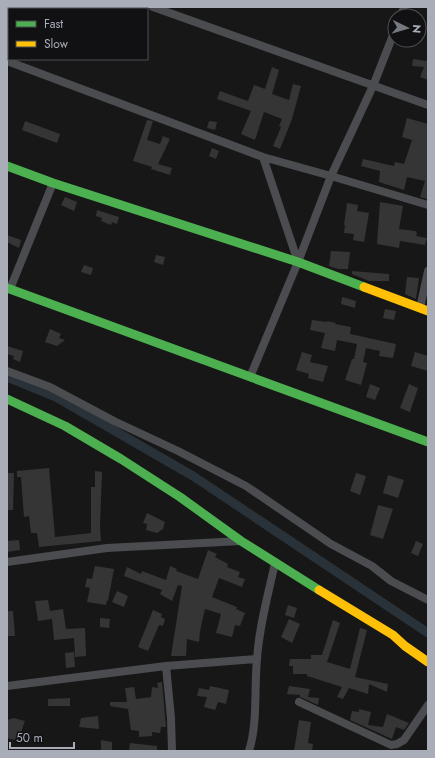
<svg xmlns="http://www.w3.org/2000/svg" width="435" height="758" font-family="Jost,sans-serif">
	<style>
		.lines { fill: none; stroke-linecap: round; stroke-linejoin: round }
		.canal { stroke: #2a3239; stroke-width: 9 }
		.building { fill: #353536 }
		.street { stroke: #4b4c50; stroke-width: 8 }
		.fast { stroke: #4caf50; stroke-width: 9 }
		.slow { stroke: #ffc107; stroke-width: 9 }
	</style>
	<rect width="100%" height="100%" fill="#171717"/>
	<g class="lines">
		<path class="canal" d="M7,377L56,397L193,476L428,633"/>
	</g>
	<path class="building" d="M428,58V80L420,77L424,67L412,66L413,59L426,61Z
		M272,67L279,70L272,94L289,100L293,84L301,86L292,119L280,149L273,146L281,127L279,126L282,119L264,112L255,140L241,134L251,111L217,99L220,91L248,101L254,85L265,89Z
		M407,118L428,124L427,199L420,197L425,181L407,177L404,190L379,182L380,171L361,166L363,159L394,166L395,162L404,164L412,140L402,137Z
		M147,120L153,121L147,140L160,144L163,136L170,139L158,164L172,168L170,175L151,169L152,167L133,161Z
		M25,121L60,134L57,143L22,130Z
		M209,121L217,122L215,130L207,128Z
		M212,148L219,151L216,159L209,156Z
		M65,197L77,202L74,211L61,205Z
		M380,202L403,206L399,229L415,231L417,233L416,236L427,238L425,245L400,241L399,248L377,244Z
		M347,203L358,205L357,211L369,213L364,242L353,240L354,234L344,233L345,225H344Z
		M97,210L119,217L117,224L112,222L111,225L101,221L102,218L96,216Z
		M7,235L21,240L19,248L7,242Z
		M331,251L350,252L348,269H338L329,266Z
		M156,255L165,257L163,265L154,262Z
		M84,265L93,268L91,275L81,272Z
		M352,271L389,274V281H369L352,274Z
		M407,277L419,278L416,299L405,294Z
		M342,297L356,301L355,308L341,304Z
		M385,309L396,311L394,320L383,318Z
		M312,320L327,322V321L336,323L335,324L351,327L350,334L396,344L393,358L379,356L380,351L366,348L363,362L367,363L361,385L345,380L352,359H354L357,344L337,340L335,351L321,348L325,333L310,330Z
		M50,329L61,334L59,338L65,340L57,346L45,342Z
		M7,346L23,351L20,362L13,359L14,356L7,354Z
		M302,352L312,355L310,362L328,366L323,382L308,378L309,374L296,370Z
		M415,352L428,356V371L411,366Z
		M370,384L380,388L375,400L366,397Z
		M409,384L418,388L410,412L400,408Z
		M49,468L55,537L91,533V487H95V471L102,472L100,526L101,541L39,547L37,533H31L29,516L24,517L21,477H17V471Z
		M7,473H14L13,510H7Z
		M356,473L366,476L360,495L350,491Z
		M388,475L404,480L398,498L383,493Z
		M378,505L393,509L383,539L370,535Z
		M147,513L165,522L163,529L157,533L146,530L147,524L143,523Z
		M19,540L20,550L7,552V541Z
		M416,541L423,544L418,556L411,553Z
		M208,550L217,554L215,557L228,564L227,567L240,572L238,577L245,579L242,587L219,578L212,597L237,607L236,609L245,613L240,626L235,625L232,637L216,633L221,614L205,609L200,631L199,642L187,639L186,656H171L182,586L178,585L172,601L160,594L162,590L124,576L127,567L141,574L142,571L166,580L170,566L177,569L176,571L198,579Z
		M95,566L114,569L108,601L107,600L106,605L87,602L90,588L85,587L87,578L92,579Z
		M117,591L128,596L124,607L112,602Z
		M48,600L50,611L63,609L66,629L85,628L86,656L75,657L74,638L54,640L52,619L38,621L35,601Z
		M288,605L297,608L294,618L285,615Z
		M153,610L162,614L161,617L165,619L163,626L159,625L148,651L138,647Z
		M7,611H13L15,636H7Z
		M100,618L110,619L109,628L100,627Z
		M289,619L300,624L292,643L281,637Z
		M333,620L340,623L327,662L350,669L360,628L367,630L355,677L388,684L387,692L369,684L368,694L349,688L343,699L337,697L342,687L307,676V674H293V666H289L290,659H311V655H322Z
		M74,652L75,667L66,668L65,653Z
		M162,682L166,727H161L160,733L152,732V736L139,737V731L131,730L128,709L110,706V702H127L125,688L134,687L136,699L151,697L152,687L158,688L157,683Z
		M210,686L229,690L226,704L218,702L215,710L204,707L207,697L197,696L199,688L209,690Z
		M289,686L310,689L308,697L319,698L318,705L300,697V695L287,694Z
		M70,698V706H48V699Z
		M359,709L371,712L368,725L383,727L387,714L409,723L404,730L396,727L392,739L350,720L352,711L359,712Z
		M98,716L99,729L79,727L81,718Z
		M14,718L25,721L18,741L7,738V720Z
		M299,720L311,722L308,743L313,744L312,751H294Z
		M101,740L112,742V751L101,750Z
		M130,743L157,746V751H129Z"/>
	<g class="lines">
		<path class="street" d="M153,7L428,105
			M401,16L404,7
			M7,61L263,157
			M298,262L263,157L331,176L428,205
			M10,289L53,183
			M420,308L428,271
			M7,371L50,387L114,421L178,451L246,486L331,544L372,566L391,581L428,600
			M250,377L298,262L331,176L373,86L395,30
			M7,562L107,548L241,541
			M166,666L171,718L172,751
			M7,686L166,666L257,659
			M299,702L391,745L397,744L404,740L428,705
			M249,751C258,722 254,689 257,659C259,627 268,595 275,563"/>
		<path class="fast" d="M7,166L53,183L298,262L364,287
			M7,288L428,442
			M7,399L65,426L121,459L180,497L241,541L319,590"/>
		<path class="slow" d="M364,287L428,311
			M319,590L393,635L405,646L428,662"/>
	</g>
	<rect width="435" height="758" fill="none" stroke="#a8adb8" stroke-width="16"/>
	<rect x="8" y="8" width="140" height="52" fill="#111113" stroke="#4d4f55"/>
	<rect x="16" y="21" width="20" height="6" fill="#4caf50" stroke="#4d4f55"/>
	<text x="44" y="28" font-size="12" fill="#a8adb8">Fast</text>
	<rect x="16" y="41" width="20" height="6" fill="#ffc107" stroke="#4d4f55"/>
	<text x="44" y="48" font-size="12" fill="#a8adb8">Slow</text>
	<g transform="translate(407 28) rotate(95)"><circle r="19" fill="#111113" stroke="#4d4f55"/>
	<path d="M0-3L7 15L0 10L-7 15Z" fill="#757880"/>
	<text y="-6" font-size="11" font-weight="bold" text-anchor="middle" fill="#a8adb8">N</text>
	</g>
	<path d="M10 742v6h64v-6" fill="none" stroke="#a8adb8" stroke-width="2"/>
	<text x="16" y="742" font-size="12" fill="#a8adb8" stroke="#111113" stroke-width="3" paint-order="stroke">50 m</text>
</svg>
